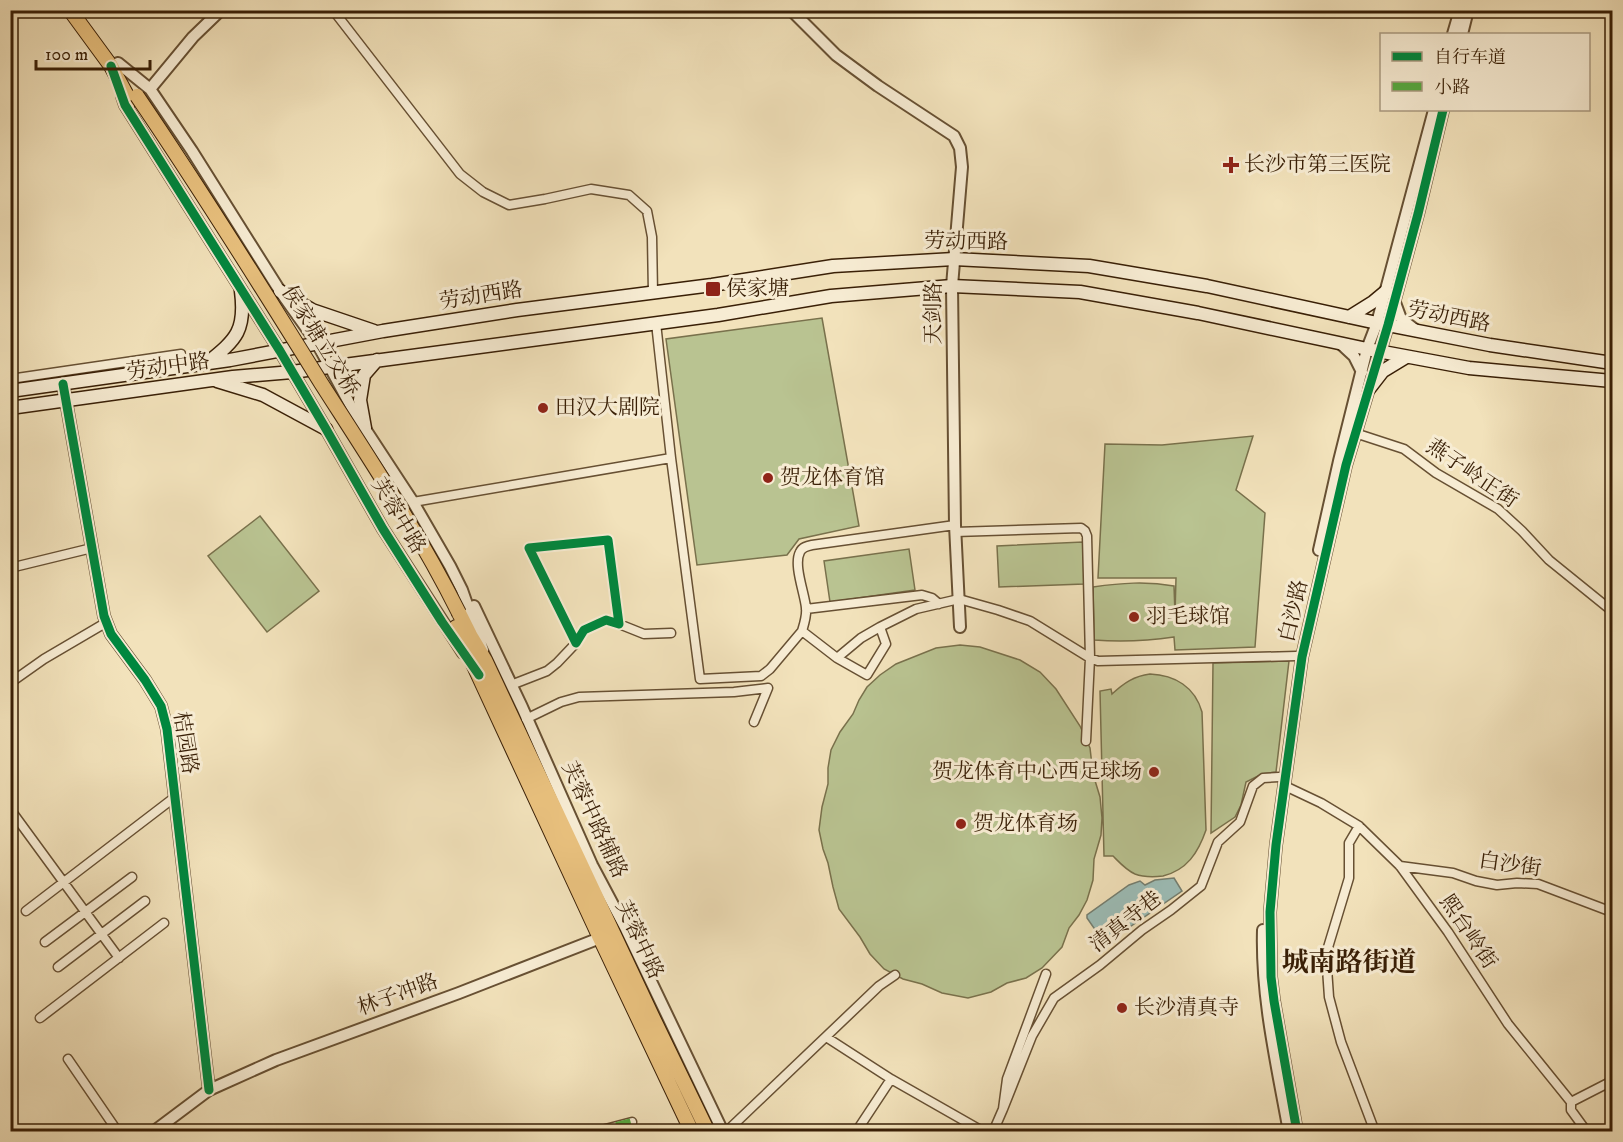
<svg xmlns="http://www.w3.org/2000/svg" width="1623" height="1142" font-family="'IM FELL DW Pica','Noto Serif SC',serif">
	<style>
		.green { fill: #b9c391; stroke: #79714c; stroke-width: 1.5 }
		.water { fill: #9cbdb7; stroke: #747e70; stroke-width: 1.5 }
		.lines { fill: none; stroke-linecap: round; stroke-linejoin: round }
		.minor-casing { stroke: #675033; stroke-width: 11 }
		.tertiary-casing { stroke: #675033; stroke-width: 14 }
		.secondary-casing { stroke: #391f06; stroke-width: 15 }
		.primary-casing { stroke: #391f06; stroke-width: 16 }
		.minor { stroke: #f7ecd3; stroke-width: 8 }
		.tertiary { stroke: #f7ecd3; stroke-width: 10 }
		.secondary { stroke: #f7ecd3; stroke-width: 12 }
		.primary { stroke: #e9c17e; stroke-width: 14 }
		.primary-bridge-casing { stroke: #391f06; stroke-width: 16; stroke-linecap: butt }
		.primary-bridge { stroke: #e9c17e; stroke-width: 14 }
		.quiet { stroke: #55aa40; stroke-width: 8; stroke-dasharray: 15 8; stroke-linecap: butt }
		.cycleway-casing { stroke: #f7ecd3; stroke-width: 13 }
		.cycleway { stroke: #00873e; stroke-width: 9 }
		.poi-dot { fill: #8f2418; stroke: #f7ecd3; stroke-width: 2 }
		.labels { text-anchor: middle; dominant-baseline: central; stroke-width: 6; stroke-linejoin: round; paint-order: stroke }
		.poi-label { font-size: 21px; fill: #391f06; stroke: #f7ecd3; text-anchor: start }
		.street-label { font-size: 21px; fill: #391f06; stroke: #f7ecd3 }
		.district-label { font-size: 27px; font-weight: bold; fill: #391f06; stroke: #f7ecd3 }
	</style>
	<rect width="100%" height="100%" fill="#f2e2bb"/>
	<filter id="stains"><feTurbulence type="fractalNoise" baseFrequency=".00333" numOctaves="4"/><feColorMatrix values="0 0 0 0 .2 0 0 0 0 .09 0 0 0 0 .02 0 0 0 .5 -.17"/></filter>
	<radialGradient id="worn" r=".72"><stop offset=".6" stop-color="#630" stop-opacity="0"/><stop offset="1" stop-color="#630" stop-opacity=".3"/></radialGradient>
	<path class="green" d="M822,318L859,526L799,539L787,555L697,565L666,339Z
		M1253,436L1236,490L1265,513L1255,647L1175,650L1174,637C1147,641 1121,642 1094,640L1093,587C1121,583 1146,581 1174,586L1175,614L1176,578H1098L1105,444L1162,445Z
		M260,516L319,591L267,632L208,556Z
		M1083,542L1084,584L999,587L997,546Z
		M909,549L915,590L830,602L824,561Z
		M960,645L980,647L1020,660L1040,672L1056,689L1080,726L1090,748L1093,774L1100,797L1102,818L1101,835L1094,859L1093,880L1087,900L1079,915L1069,928L1062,947L1042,968L1026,978L1007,983L991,992L968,998L942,993L922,984L903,979L884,969L870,954L860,937L839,909L833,887L828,863L823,849L819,830L822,807L828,784V768L831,750L840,732L853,714L859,700L867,687L880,675L896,664L936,648Z
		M1289,661L1276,772L1262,774L1246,782L1241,805L1235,817L1211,833L1213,663Z
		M1150,674C1175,675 1195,687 1202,712L1206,830C1198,853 1187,870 1163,876C1154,877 1143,877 1135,874C1126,870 1119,862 1113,856H1104L1100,691L1111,689L1112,694C1124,683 1134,676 1150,674Z"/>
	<path class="water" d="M1174,878L1182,891L1105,944L1087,918V915L1129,885L1140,881L1145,885L1155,880Z"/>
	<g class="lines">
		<defs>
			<path id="minor" d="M333,10L460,174L483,192L509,205L545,199L591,189L629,195L647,211L652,237L653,293
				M656,323L671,458L700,679L761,676L770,669L802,631L837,658L867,675L886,644L880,627
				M10,379L181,354
				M1355,433L1404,449L1436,473L1498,509L1522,531L1549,560L1612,611
				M413,502L671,458
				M955,532L1081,528L1085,531L1087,536L1090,658L1086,741
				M10,568L92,548
				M806,609L922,595L932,598L939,604
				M802,631C804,624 807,616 806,608C805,594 793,565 800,552C802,547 807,546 812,545L955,525
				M576,643L529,548L608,540L619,624
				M837,658L861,638L880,627L916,609L959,599L998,610L1030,621L1090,658L1098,661L1296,656
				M10,683L44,659L107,622
				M511,685L547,671L557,663L576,643L584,630L606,620L619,624L644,634L671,633
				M526,719L561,702L579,697L734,692L768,688L754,722
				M1285,786L1321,803L1359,826L1400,866L1448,932L1508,1024L1571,1102V1110L1587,1132
				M10,809L119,958
				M1359,826L1349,843V878L1326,954L1329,997L1341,1042L1375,1132
				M1400,866L1453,873L1476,881L1497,885L1517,883L1538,884L1612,912
				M26,911L175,797
				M45,942L132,877
				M58,967L145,901
				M40,1018L164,923
				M826,1037L891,1079
				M68,1059L118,1132
				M1571,1102L1612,1081
				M1003,1109L1032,1036L1054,998L1100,965L1142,930L1171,910L1201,886L1218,842L1240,822L1253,786L1263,778L1279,777
				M594,1132L632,1122
				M726,1132L879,986L895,975
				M856,1132L891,1079L984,1132
				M993,1132L1003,1109L1007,1079L1046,974"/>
			<path id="tertiary" d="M791,10L836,55L878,86L954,136L960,148L962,167L952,286L955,525L960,627
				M1453,34L1460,10
				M1462,34L1468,10
				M118,63L150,89L192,151L280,291L317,343L354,412L413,502L450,566L462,590L483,650
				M150,89L193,37L221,10
				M122,96L125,105L280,351L326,429L383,529L463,653
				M1394,300L1401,319L1417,331
				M1341,344L1354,356L1362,372
				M63,384L104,616L111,634L145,680L161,706L167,729L209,1090
				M1319,550L1339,461L1367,349L1377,323L1392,267L1434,110
				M474,606L522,707L592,865L626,929L723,1132
				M1263,930C1261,998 1277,1065 1289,1132
				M153,1132L209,1090L276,1060L459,993L600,938
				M1297,1132L1274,1001L1271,977L1270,912L1276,845L1302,657L1346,465L1388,325L1418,214L1443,110"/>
			<path id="secondary" d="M280,291L312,310L374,331
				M1349,317L1373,302L1385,292
				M207,363C237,339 246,330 241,291
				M217,381L263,395L326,429
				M1369,389L1383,371L1406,357
				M10,391L230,360L383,331L517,310L712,285L833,266L954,259L1089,266L1207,286L1377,323L1490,345L1612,363
				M10,408L233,377L292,372L718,315L831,296L952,286L1080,292L1198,313L1367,349L1469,368L1612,381
				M365,428L360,400L364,375L377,360"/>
			<path id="primary" d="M70,10L111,66L130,101
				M459,613L470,635L485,660L652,1016L708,1132
				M456,627L600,938L692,1132"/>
		</defs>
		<use href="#minor" class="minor-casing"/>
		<use href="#tertiary" class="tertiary-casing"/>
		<use href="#secondary" class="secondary-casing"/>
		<use href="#primary" class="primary-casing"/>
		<use href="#minor" class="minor"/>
		<use href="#tertiary" class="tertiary"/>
		<use href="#secondary" class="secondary"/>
		<use href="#primary" class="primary"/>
		<defs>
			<path id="primary-bridge" d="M137,96C201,190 261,286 321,383C369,458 419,533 459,613"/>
		</defs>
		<use href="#primary-bridge" class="primary-bridge-casing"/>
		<use href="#primary-bridge" class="primary-bridge"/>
		<path class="quiet" d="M594,1132L632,1122"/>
		<defs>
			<path id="cycleway" d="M111,66L125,105L280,351L326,429L383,529L442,622L479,675
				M63,384L104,616L111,634L145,680L161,706L167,729L209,1090
				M608,540L619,624L606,620L584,630L576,643L529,548Z
				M1297,1132L1274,1001L1271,977L1270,912L1276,845L1302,657L1346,465L1388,325L1418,214L1443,110"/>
		</defs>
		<use href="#cycleway" class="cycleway-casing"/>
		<use href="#cycleway" class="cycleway"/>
	</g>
	<g class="poi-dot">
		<path d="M1228 156h6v6h6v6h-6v6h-6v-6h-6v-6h6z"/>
		<rect x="705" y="281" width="16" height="16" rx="3"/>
		<circle cx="543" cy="408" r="6"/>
		<circle cx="768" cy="478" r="6"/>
		<circle cx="1134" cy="617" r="6"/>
		<circle cx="1154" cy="772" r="6"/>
		<circle cx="961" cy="824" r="6"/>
		<circle cx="1122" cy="1008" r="6"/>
	</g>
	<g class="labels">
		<g class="poi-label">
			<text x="1244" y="165">长沙市第三医院</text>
			<text x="726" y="289">侯家塘</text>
			<text x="555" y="408">田汉大剧院</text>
			<text x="780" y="478">贺龙体育馆</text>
			<text x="1146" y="617">羽毛球馆</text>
			<text x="1142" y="772" text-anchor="end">贺龙体育中心西足球场</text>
			<text x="973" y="824">贺龙体育场</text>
			<text x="1134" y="1008">长沙清真寺</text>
		</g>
		<g class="street-label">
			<text transform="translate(966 242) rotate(1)">劳动西路</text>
			<text transform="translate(481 296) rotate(-9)">劳动西路</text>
			<text transform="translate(934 313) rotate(-90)">天剑路</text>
			<text transform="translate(1449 317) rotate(11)">劳动西路</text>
			<text transform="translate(320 341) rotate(58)">侯家塘立交桥</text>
			<text transform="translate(168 367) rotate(-8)">劳动中路</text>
			<text transform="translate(1472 474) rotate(34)">燕子岭正街</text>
			<text transform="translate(398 516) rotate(59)">芙蓉中路</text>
			<text transform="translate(1294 611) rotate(-77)">白沙路</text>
			<text transform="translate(185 743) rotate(81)">桔园路</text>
			<text transform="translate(594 820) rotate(65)">芙蓉中路辅路</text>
			<text transform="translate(1510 865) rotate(8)">白沙街</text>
			<text transform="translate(1126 922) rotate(-38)">清真寺巷</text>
			<text transform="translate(1468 932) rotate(56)">熙台岭街</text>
			<text transform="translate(639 940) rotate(65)">芙蓉中路</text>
			<text transform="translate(398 995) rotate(-20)">林子冲路</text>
		</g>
		<g class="district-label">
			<text x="1349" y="963">城南路街道</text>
		</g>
	</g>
	<rect width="1623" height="1142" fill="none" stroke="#f2e2bb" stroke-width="36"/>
	<rect x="12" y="12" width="1599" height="1118" fill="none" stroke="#391f06" stroke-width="3"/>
	<rect x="18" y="18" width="1587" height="1106" fill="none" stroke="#391f06" stroke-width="1.5"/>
	<rect x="1380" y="33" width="210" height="78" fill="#f7ecd3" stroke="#ab9a81" stroke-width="1.5"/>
	<rect x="1392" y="52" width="30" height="9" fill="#00873e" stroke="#ab9a81" stroke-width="1.5"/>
	<text x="1434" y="63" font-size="18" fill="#391f06">自行车道</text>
	<rect x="1392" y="82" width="30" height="9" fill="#55aa40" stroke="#ab9a81" stroke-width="1.5"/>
	<text x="1434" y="93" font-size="18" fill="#391f06">小路</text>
	<path d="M36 60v9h114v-9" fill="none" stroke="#391f06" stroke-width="3"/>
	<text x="45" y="60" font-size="18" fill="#391f06" stroke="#f7ecd3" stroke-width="4.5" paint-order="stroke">100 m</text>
	<rect width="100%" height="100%" filter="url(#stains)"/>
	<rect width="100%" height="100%" fill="url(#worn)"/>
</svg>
